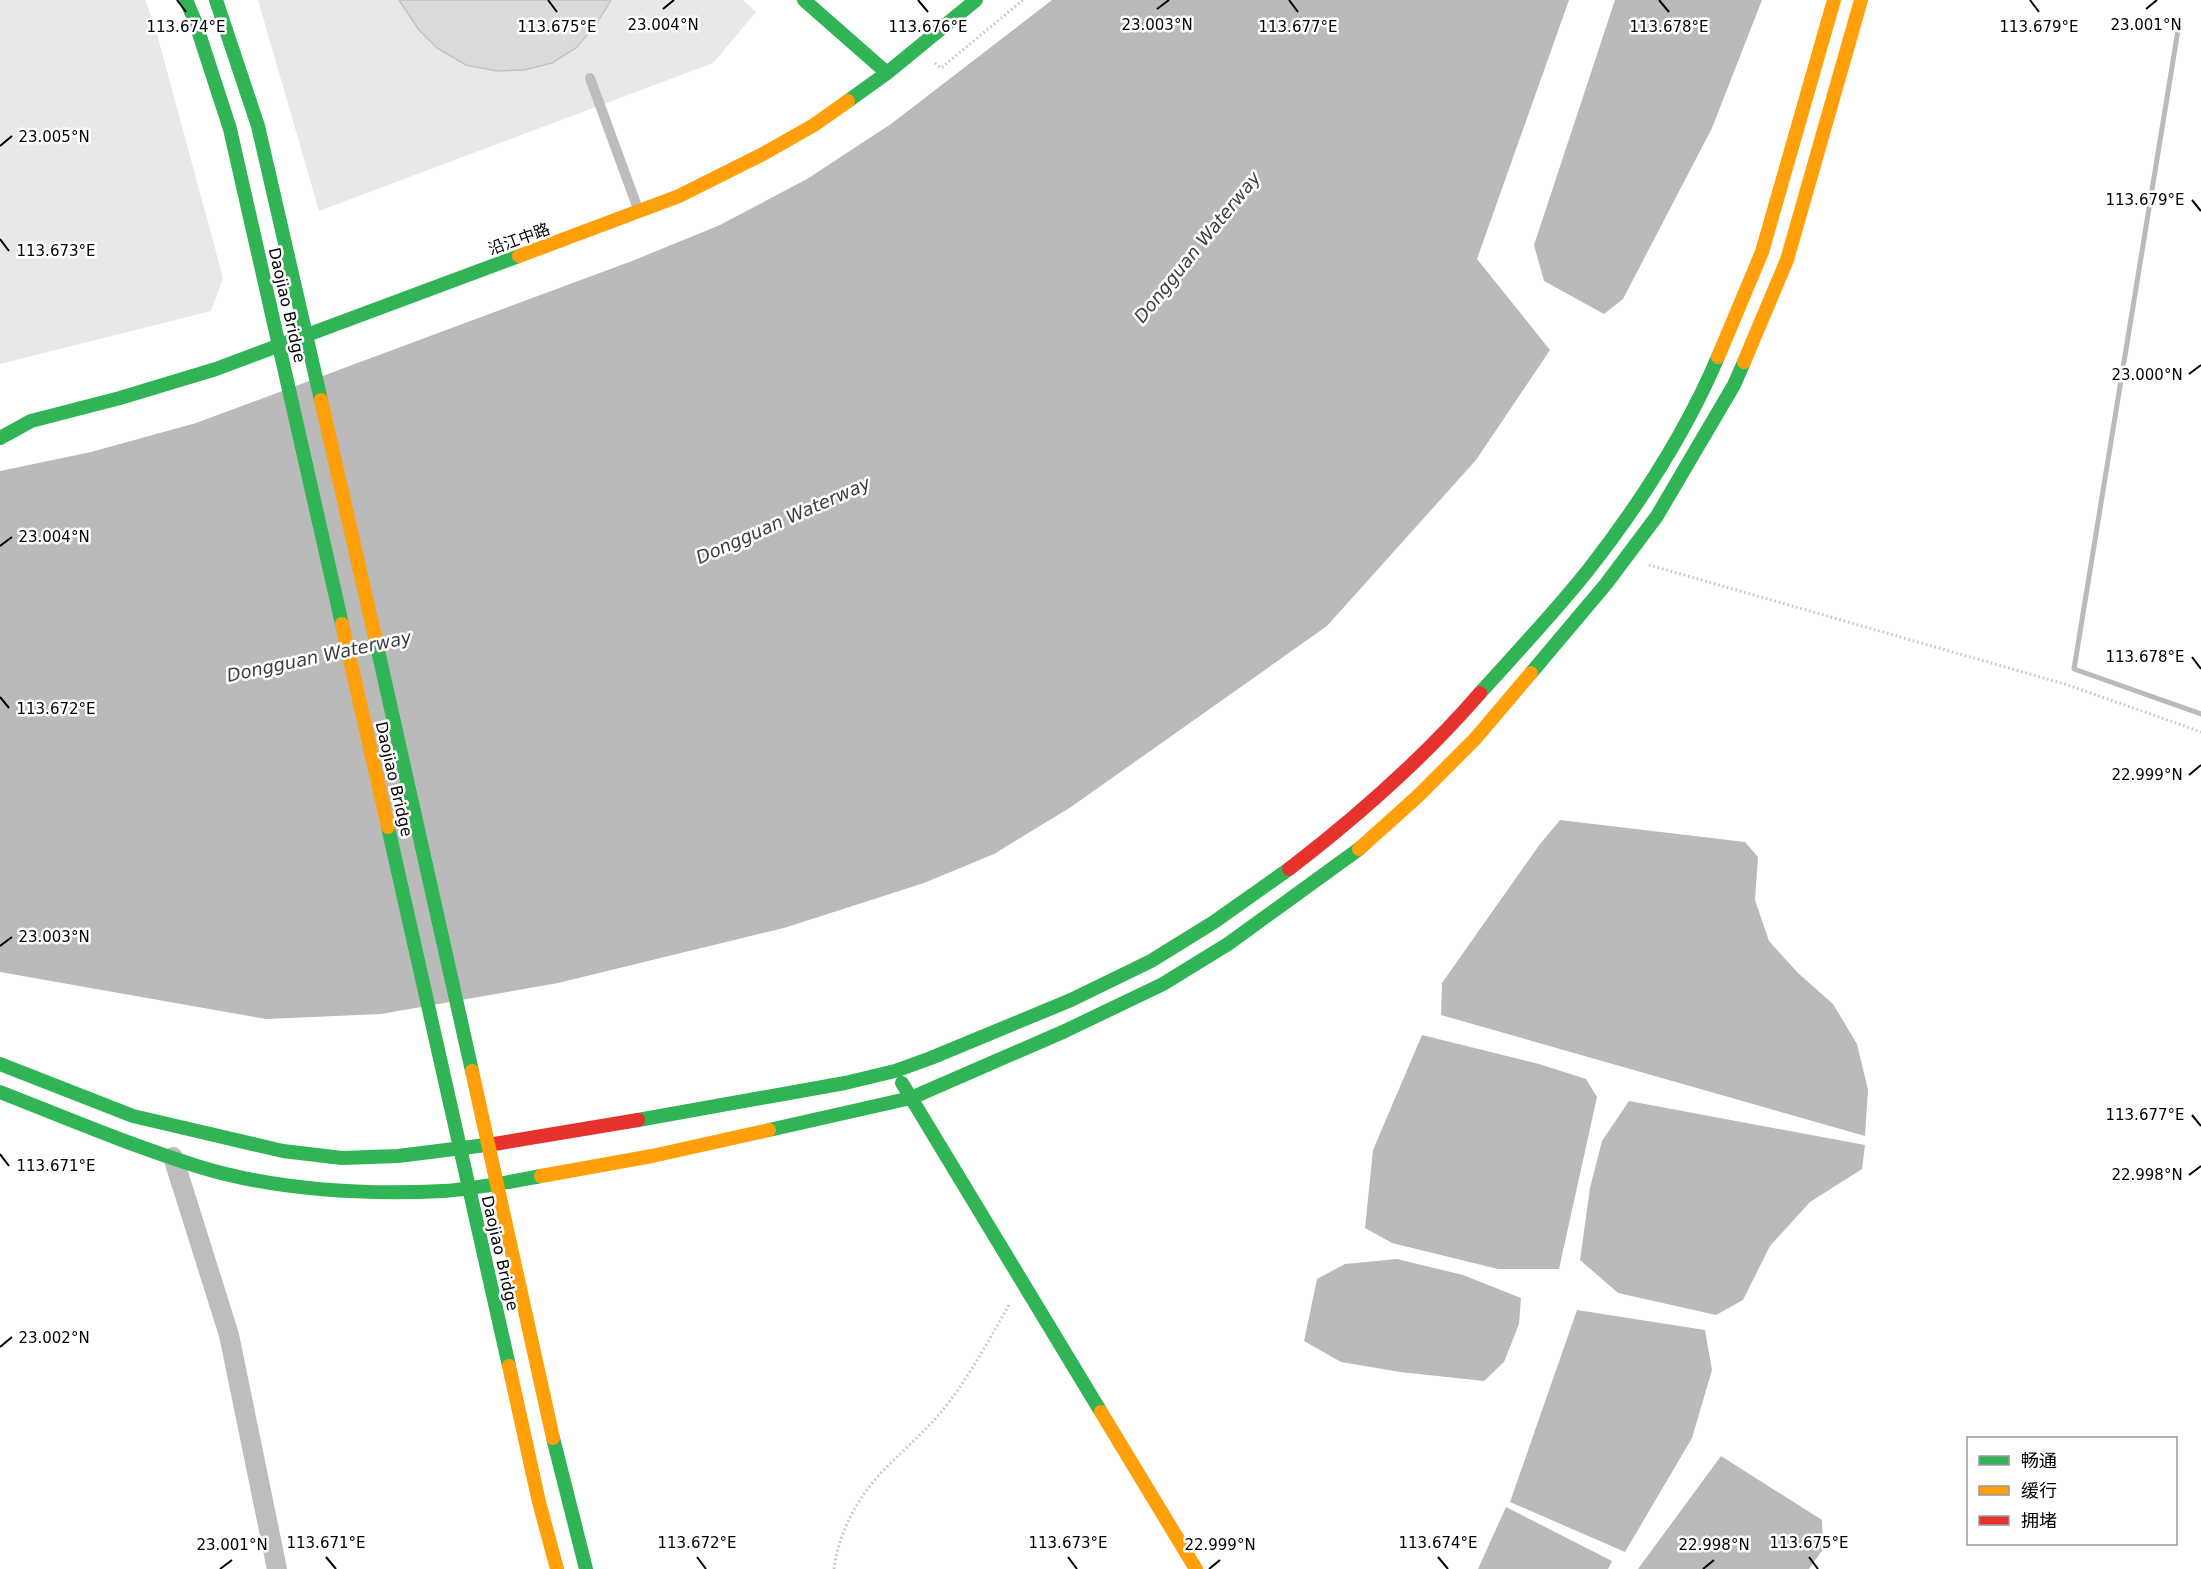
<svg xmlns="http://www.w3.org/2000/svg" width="2201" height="1569" font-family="'DejaVu Sans','Noto Sans SC',sans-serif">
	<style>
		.green { fill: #e8e8e8 }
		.water { fill: #bababa }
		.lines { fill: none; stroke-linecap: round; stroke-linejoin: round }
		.stream { stroke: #bababa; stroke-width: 5 }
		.building { fill: #dbdbdb; stroke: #c3c3c3; stroke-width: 1.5 }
		.path { stroke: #c2c2c2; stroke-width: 3; stroke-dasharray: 1.5 3; stroke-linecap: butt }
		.lane { stroke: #bdbdbd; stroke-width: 10 }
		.street { stroke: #bdbdbd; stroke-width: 20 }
		.fast { stroke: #30b455; stroke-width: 14 }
		.slow { stroke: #ff9f0a; stroke-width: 14 }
		.jam { stroke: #e5322d; stroke-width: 14 }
		.fast-bridge { stroke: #30b455; stroke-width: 14 }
		.slow-bridge { stroke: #ff9f0a; stroke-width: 14 }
		.ticks { fill: none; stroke: #000; stroke-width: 2 }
		.labels { text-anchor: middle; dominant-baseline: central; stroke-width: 5; stroke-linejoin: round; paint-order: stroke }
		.street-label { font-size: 16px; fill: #000; stroke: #fff }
		.water-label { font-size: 18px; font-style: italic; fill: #3d3d3d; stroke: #fff }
		.ticks-label { font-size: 15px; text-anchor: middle; fill: #000; stroke: #fff; stroke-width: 5; stroke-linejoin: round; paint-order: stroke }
	</style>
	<rect width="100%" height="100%" fill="#fff"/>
	<path class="green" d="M0,0H145L154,23L223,278L211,311L0,364Z
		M258,0H743L756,12L713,63L319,211Z"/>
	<path class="water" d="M1052,0H1569L1477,259L1550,350L1476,460L1327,626L1071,807L994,854L924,883L784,928L558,983L381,1014L266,1019L0,972V471L91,452L196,423L632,261L720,225L807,179L891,124Z
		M1615,0H1762L1712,128L1623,299L1604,314L1544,281L1534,245Z
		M1560,820L1745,842L1758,857L1755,900L1769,941L1798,973L1833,1004L1857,1044L1868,1090L1865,1136L1441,1015L1442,983L1540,844Z
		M1422,1035L1539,1064L1586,1079L1597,1097L1559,1269H1498L1392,1243L1365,1228L1373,1150Z
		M1629,1101L1865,1145L1862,1169L1810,1202L1770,1246L1743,1300L1716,1315L1618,1293L1580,1260L1590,1188L1602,1141Z
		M1397,1259L1463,1275L1521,1298L1519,1324L1504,1362L1484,1381L1400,1372L1341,1362L1304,1341L1317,1279L1345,1264Z
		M1577,1310L1705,1330L1712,1370L1692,1438L1625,1552L1510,1502Z
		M1721,1456L1822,1520L1823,1549L1809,1569H1638Z
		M1506,1507L1612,1561L1608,1569H1478Z"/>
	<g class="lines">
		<path class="stream" d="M2179,24L2074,669L2201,714"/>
	</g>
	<path class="building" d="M399,0H611L595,26L576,48L552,63L524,70L497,71L466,65L437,48L419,30Z"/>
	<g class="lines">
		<path class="path" d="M935,63L941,68L1023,0
			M1649,565L2068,685L2201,732
			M834,1569C838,1534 858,1497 882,1472C905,1448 929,1429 949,1402C972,1372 990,1338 1009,1305"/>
		<path class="lane" d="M590,78L638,209"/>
		<path class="street" d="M173,1157L229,1335L277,1569"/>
		<path class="fast" d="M804,0L887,73
			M848,101L887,73L976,0
			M0,438L31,421L120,398L216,369L519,256
			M1531,673L1606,584L1657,516L1734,385L1744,362
			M1480,693C1517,652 1555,612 1589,569C1639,505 1686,432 1718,357
			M0,1064L133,1116L283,1151L342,1158L398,1156L494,1144
			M902,1083L1101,1412
			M0,1092C66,1118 132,1146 200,1167C275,1190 364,1195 443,1191C475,1189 509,1182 541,1176
			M638,1120L845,1083L895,1071L931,1058L1071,1000L1151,961L1214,922L1289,869
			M769,1130L911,1098L1065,1031L1163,984L1228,944L1359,849"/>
		<path class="slow" d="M519,256L679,196L763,154L814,125L848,101
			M1718,357L1762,252L1834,0
			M1744,362L1787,260L1861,0
			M1359,849L1418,796L1475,739L1531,673
			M541,1176L652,1156L769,1130
			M1101,1412L1196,1569"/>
		<path class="jam" d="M1289,869C1358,816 1423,759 1480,693
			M494,1144L638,1120"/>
		<path class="fast-bridge" d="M186,0L195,21L230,129L342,624
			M216,0L258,126L321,400
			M375,637L472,1071
			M388,827L509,1366
			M553,1438L586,1569"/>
		<path class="slow-bridge" d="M321,400L375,637
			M342,624L388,827
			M472,1071L553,1438
			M509,1366L539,1502L557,1569"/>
	</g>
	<path class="ticks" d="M177,0L186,12M548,0L557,12M918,0L928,12M1289,0L1298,12M1659,0L1669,12M2030,0L2039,12M663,9L674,0M1157,9L1169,0M2146,9L2157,0M0,146L12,136M2192,200L2201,211M0,239L9,251M2189,374L2201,365M0,546L12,537M2192,657L2201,669M0,697L9,708M2189,775L2201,765M0,946L12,937M2192,1115L2201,1126M0,1154L9,1166M2189,1175L2201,1166M0,1347L12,1337M326,1557L336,1569M697,1557L706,1569M1068,1557L1077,1569M1438,1557L1448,1569M1809,1557L1818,1569M220,1569L232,1560M1209,1569L1220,1560M1703,1569L1714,1560"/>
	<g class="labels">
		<g class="street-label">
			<text transform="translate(519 239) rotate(-20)">沿江中路</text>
			<text transform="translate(287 305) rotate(77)">Daojiao Bridge</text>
			<text transform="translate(394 779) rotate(77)">Daojiao Bridge</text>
			<text transform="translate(500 1253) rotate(77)">Daojiao Bridge</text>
		</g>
		<g class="water-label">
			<text transform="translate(1197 247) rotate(-51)">Dongguan Waterway</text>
			<text transform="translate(783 520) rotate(-24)">Dongguan Waterway</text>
			<text transform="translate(319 656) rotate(-12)">Dongguan Waterway</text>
		</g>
	</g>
	<g class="ticks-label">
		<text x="663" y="30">23.004°N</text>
		<text x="1157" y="30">23.003°N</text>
		<text x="2146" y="30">23.001°N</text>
		<text x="2039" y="32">113.679°E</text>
		<text x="1669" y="32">113.678°E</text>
		<text x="186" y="32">113.674°E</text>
		<text x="557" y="32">113.675°E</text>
		<text x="928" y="32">113.676°E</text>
		<text x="1298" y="32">113.677°E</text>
		<text x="54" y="142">23.005°N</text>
		<text x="2145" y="205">113.679°E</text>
		<text x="56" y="256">113.673°E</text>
		<text x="2147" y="380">23.000°N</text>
		<text x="54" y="542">23.004°N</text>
		<text x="2145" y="662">113.678°E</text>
		<text x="56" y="714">113.672°E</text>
		<text x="2147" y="780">22.999°N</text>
		<text x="54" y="942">23.003°N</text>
		<text x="2145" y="1120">113.677°E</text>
		<text x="56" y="1171">113.671°E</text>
		<text x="2147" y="1180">22.998°N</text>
		<text x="54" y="1343">23.002°N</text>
		<text x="326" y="1548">113.671°E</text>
		<text x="697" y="1548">113.672°E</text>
		<text x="1068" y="1548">113.673°E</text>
		<text x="1438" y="1548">113.674°E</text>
		<text x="1809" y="1548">113.675°E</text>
		<text x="232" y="1550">23.001°N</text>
		<text x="1220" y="1550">22.999°N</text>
		<text x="1714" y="1550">22.998°N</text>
	</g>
	<rect x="1967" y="1437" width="210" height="108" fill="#ffffff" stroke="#999999" stroke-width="1.5"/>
	<rect x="1979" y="1456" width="30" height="9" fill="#30b455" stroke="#999999" stroke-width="1.5"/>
	<text x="2021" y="1467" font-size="18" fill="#000000">畅通</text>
	<rect x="1979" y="1486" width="30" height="9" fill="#ff9f0a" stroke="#999999" stroke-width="1.5"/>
	<text x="2021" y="1497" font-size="18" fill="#000000">缓行</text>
	<rect x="1979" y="1516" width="30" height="9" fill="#e5322d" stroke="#999999" stroke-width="1.5"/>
	<text x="2021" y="1527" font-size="18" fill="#000000">拥堵</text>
</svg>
